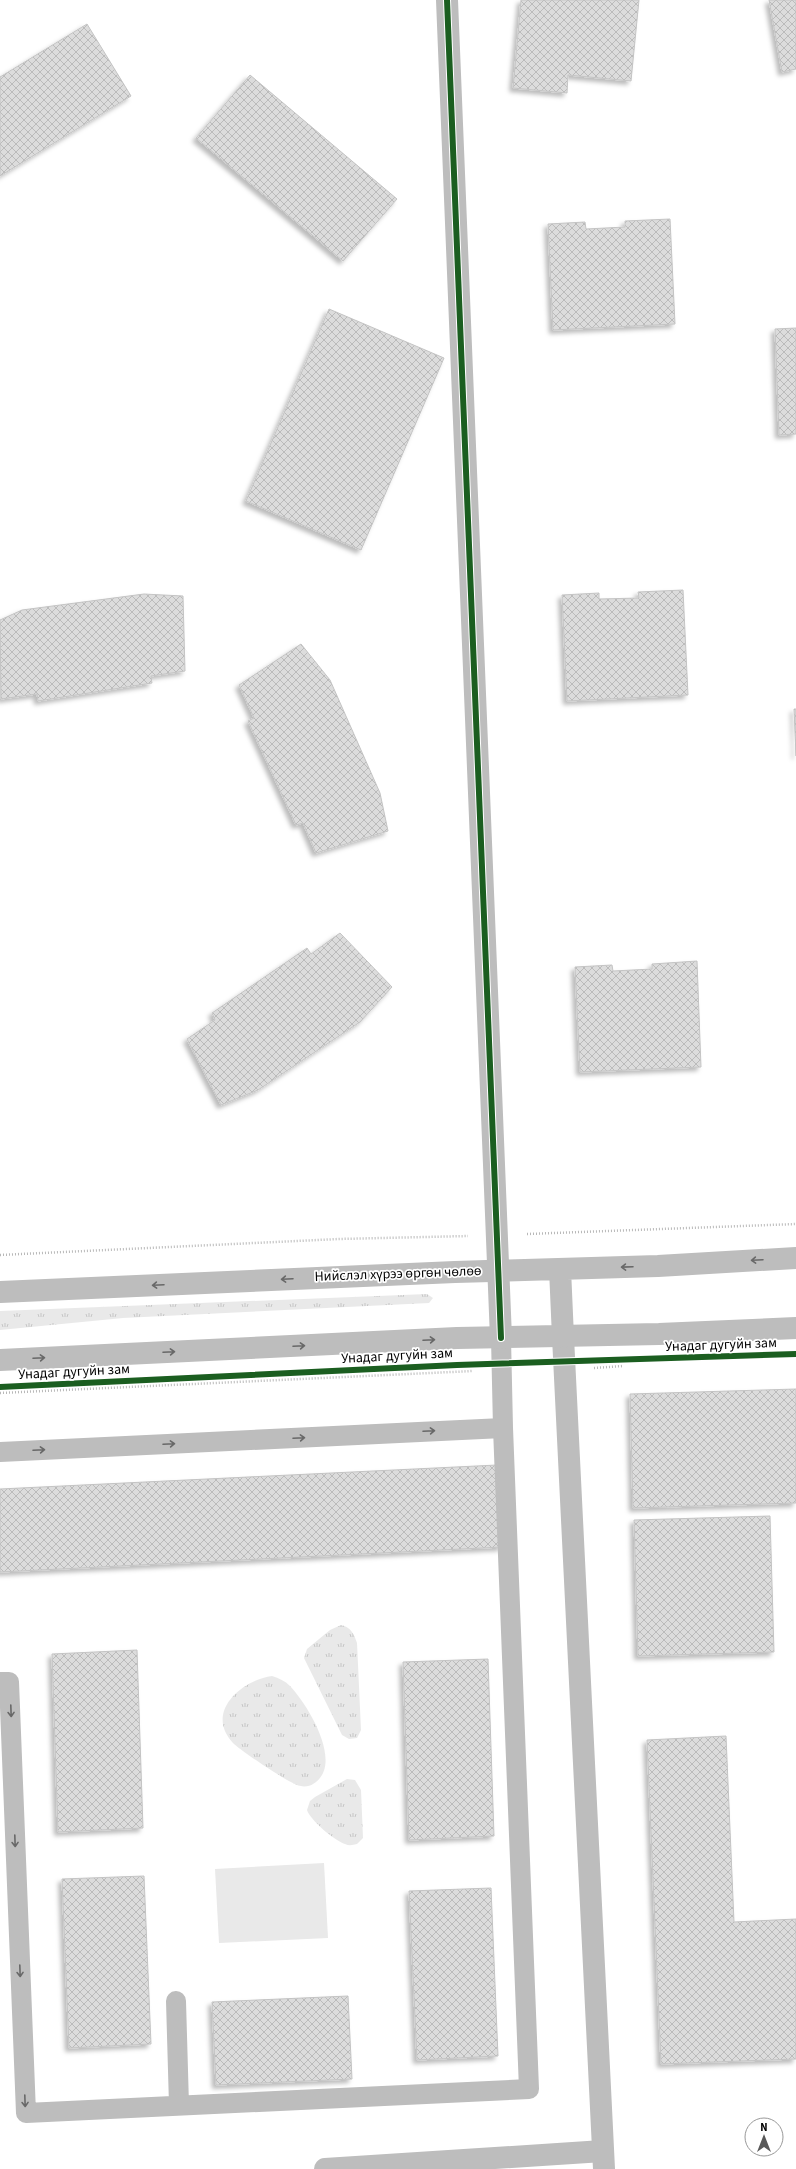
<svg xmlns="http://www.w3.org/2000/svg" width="796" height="2169" font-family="'Source Sans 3',sans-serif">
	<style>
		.grass { fill: url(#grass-tufts) }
		.pitch { fill: #e9e9e9 }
		.building { fill: url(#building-cross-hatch); stroke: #c4c4c4; filter: url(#shadow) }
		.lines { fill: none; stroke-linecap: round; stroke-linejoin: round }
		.path { stroke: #b8b8b8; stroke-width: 2.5; stroke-dasharray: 1 2; stroke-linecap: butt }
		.service { stroke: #bdbdbd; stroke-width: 20 }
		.minor { stroke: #bdbdbd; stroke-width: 22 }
		.primary { stroke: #bdbdbd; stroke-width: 22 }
		.cycleway-casing { stroke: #fff; stroke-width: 8 }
		.cycleway { stroke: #1b5e20; stroke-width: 6 }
		.oneway { stroke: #686868 }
		.labels { text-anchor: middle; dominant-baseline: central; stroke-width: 3.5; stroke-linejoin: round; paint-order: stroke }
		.street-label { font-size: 14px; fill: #000; stroke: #fff }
	</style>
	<defs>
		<pattern id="grass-tufts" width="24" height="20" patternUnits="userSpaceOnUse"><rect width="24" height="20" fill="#e9e9e9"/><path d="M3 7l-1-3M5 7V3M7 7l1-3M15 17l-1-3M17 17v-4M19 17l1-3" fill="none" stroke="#c6c6c6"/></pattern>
		<pattern id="building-cross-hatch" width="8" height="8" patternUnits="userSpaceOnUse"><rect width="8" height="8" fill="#dcdcdc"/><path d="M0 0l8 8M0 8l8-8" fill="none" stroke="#bbb"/></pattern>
		<filter id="shadow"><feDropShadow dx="-3.5" dy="3.5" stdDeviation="2" flood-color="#0004"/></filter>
	</defs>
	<rect width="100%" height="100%" fill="#fff"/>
	<path class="grass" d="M427,1294L433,1298L429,1303L123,1318L0,1330V1311Z
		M341,1625C351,1627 354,1634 357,1643L361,1730L357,1738L349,1739L342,1735L304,1658L307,1649L330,1630Z
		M272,1676C279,1678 285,1681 290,1686C308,1705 345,1765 313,1784C311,1786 304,1787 301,1786C292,1786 240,1750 233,1743C204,1712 242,1680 272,1676Z
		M347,1779L355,1780L361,1790L363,1838L357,1844C353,1845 349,1846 345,1844C335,1841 310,1820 307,1810L310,1801L315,1797Z"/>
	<path class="pitch" d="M324,1863L328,1938L219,1943L215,1869Z"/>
	<path class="building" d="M521,0H639L631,81L568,75L567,93L513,88Z
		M769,0H796V69L782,72Z
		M87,24L131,96L0,176V77Z
		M250,75L397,199L343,261L196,138Z
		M670,219L675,324L553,330L548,224L585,222L586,229L625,227V221Z
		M329,309L444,358L361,550L246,501Z
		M796,328V434L779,435L775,329Z
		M683,590L688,695L567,701L562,595L599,593V599L639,598L638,592Z
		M144,594L183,596L185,671L151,676L152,683L38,701L37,694L1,699L0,620L22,610Z
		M301,644L330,680L380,793L388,831L316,853L303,823L296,825L248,721L254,718L239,685Z
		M794,709H796V756Z
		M340,933L392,987L360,1022L258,1090L221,1105L187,1039L215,1020L212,1013L307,948L311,954Z
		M697,961L701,1067L580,1072L575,967L612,965L613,971L652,969V964Z
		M796,1389V1503L633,1508L630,1394Z
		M497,1465L502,1547L0,1572V1489Z
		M770,1516L774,1652L638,1656L634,1520Z
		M137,1650L143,1828L58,1832L52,1654Z
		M488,1659L494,1836L409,1840L403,1662Z
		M726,1736L734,1922L796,1919V2059L661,2064L647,1740Z
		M144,1876L151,2044L69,2048L62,1879Z
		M491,1888L498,2056L417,2060L409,1891Z
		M348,1996L352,2079L216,2085L212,2002Z"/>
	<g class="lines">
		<path class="path" d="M527,1234L796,1224
			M0,1255L339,1239L468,1236
			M594,1368L623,1366
			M0,1393L473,1371"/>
		<path class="service" d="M0,1452L503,1428L501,1338
			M0,1682H9L26,2113L529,2089L503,1428
			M176,2001L179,2105"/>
		<path class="minor" d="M447,0L501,1338
			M563,1337L604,2169
			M325,2169L603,2151"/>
		<path class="primary" d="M560,1269L563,1337
			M0,1292L455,1272L658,1266L796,1258
			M0,1360L457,1338L659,1334L796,1328"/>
		<defs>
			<path id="cycleway" d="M447,0L501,1338
				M0,1387L457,1365L796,1354"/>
		</defs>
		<use href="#cycleway" class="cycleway-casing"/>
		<use href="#cycleway" class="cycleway"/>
	</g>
	<defs><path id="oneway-shaft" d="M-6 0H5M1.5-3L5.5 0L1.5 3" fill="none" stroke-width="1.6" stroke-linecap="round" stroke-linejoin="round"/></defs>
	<g class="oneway">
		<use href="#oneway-shaft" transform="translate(757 1260) rotate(177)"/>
		<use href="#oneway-shaft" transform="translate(627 1267) rotate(178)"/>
		<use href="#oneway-shaft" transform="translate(287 1279) rotate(177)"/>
		<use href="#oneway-shaft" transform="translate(158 1285) rotate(177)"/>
		<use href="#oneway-shaft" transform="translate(429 1340) rotate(-3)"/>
		<use href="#oneway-shaft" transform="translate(299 1346) rotate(-3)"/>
		<use href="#oneway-shaft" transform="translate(169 1352) rotate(-3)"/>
		<use href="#oneway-shaft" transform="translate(39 1358) rotate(-3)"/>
		<use href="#oneway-shaft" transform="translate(429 1431) rotate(-3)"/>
		<use href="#oneway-shaft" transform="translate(299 1438) rotate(-3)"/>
		<use href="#oneway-shaft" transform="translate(169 1444) rotate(-3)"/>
		<use href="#oneway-shaft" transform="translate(39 1450) rotate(-3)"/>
		<use href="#oneway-shaft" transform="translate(11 1711) rotate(88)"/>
		<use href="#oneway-shaft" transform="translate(15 1841) rotate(88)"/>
		<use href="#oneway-shaft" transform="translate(20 1971) rotate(88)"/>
		<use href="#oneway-shaft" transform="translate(25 2101) rotate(88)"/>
	</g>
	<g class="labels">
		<g class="street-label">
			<text transform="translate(398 1274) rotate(-2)">Нийслэл хүрээ өргөн чөлөө</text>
			<text transform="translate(721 1345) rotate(-2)">Унадаг дугуйн зам</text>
			<text transform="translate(397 1356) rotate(-3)">Унадаг дугуйн зам</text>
			<text transform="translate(74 1372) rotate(-3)">Унадаг дугуйн зам</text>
		</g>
	</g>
	<g transform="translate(764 2137)"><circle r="19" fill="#ffffff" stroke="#999999"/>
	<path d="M0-3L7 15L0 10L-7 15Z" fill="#595959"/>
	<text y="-6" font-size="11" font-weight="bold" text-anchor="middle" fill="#000000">N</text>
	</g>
</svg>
